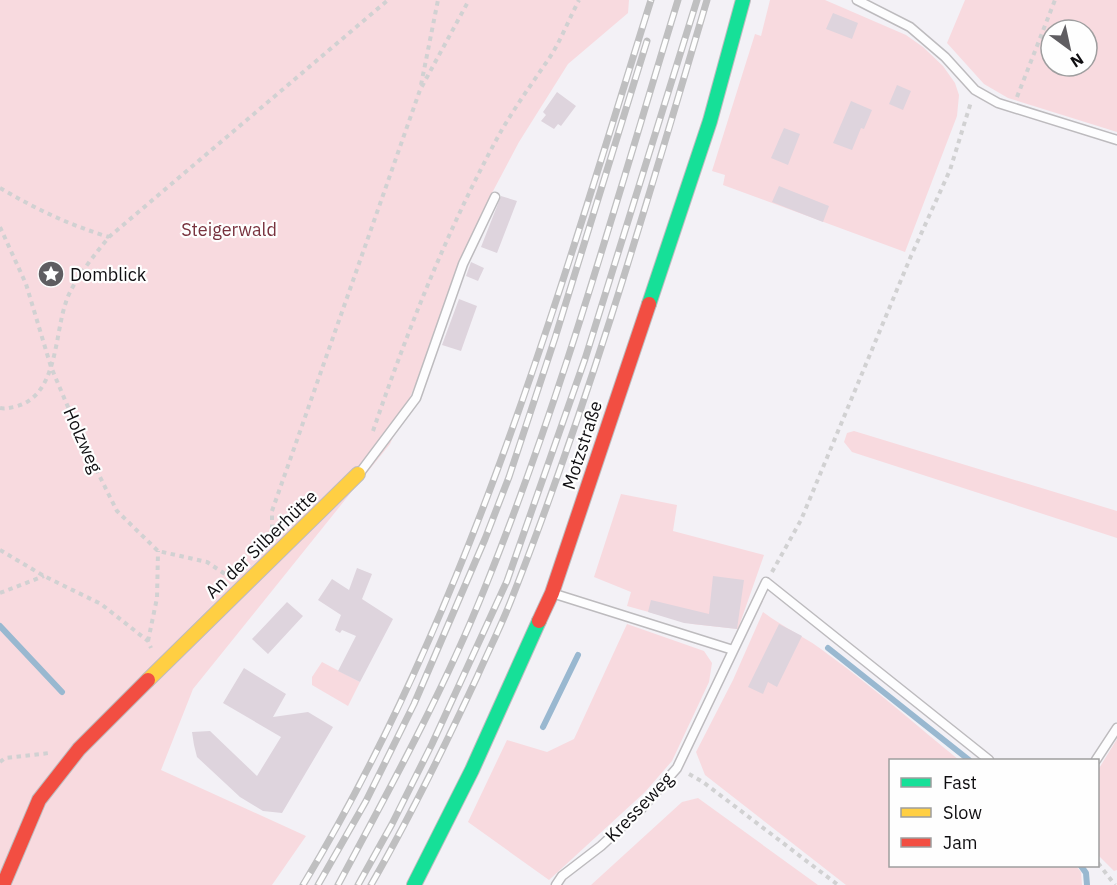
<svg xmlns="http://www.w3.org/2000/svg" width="1117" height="885" font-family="'IBM Plex Sans',sans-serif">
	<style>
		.green { fill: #f8dadf; fill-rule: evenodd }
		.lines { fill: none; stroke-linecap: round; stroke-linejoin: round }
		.stream { stroke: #99b8d0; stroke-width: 6 }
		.building { fill: #ded4dd }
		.lane-casing { stroke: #bdbbbe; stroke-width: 11 }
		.fast-casing { stroke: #bdbbbe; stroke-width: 16 }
		.slow-casing { stroke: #bdbbbe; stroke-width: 16 }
		.jam-casing { stroke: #bdbbbe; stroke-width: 16 }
		.path { stroke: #d1d1d2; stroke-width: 4; stroke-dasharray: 4.5 4.5; stroke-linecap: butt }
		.lane { stroke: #fdfdfe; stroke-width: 8 }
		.fast { stroke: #16e098; stroke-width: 14 }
		.slow { stroke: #ffcf43; stroke-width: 14 }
		.jam { stroke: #f24e42; stroke-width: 14 }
		.rail-casing { stroke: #bfbfc0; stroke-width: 7 }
		.rail { stroke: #fefefe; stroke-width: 4.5; stroke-dasharray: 14; stroke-linecap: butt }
		.labels { text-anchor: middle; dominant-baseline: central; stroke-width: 4.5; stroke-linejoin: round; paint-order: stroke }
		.park-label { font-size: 18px; fill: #78323e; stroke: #fefefe }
		.poi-label { font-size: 18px; fill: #0f0e11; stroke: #fefefe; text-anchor: start }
		.street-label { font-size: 18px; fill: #0f0e11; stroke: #fefefe }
	</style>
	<rect width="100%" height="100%" fill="#f3f1f6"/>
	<path class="green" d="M0,0H629L628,13L568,64L519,142L492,193L465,252L422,369L390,444L193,689L161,770L306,836L272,885H0Z
		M770,0H825L906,35L923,47L943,66L955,83L959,95L957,116L905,252L723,185L725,175L712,171L755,34L761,36Z
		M965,0H1117V132L1008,98L984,84L947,43ZM1051,30H1087V66H1051Z
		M854,431L1117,511V538L852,452L844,442L847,433Z
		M621,494L677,505L673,531L764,555L738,629L692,624L627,606L631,592L594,577Z
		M763,612C784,628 808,638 829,655C874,688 916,725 959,760H890V866H1076L1081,872L1082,885H846L705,775L696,752L733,680Z
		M627,624L704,651L712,663L709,682L672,761L645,792L549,880L468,822L507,740L547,752L574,739Z
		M322,662L360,682L348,706L312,685V677Z
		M1117,739V870L1114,871L1098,855V770Z
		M698,798L818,885H591L682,802Z"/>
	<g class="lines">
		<path class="stream" d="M0,626L62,692
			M828,648L969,760
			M543,727L578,655
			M1081,866L1086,873L1087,885"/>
	</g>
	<path class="building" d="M833,13L858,23L852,39L826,29Z
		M897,85L911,91L903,110L889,104Z
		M557,92L576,106L561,126L558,124L554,129L541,121L546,115L543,112Z
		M851,101L872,110L864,129L861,128L852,150L833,143Z
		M784,128L800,134L788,165L771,158Z
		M779,186L829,206L823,222L772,202Z
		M501,196L517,201L497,253L481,247Z
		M471,262L484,268L478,281L466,276Z
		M459,299L477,306L461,351L442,345Z
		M357,568L372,574L362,599L393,619L360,682L338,671L356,636L342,630L340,633L335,630L341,615L318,600L332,579L349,590Z
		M713,576L744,580L737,629L684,623L648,612L651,600L709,614Z
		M287,602L303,616L268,654L252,639Z
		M779,624L802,636L777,687L768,682L763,694L748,687Z
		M244,668L286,694L273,717L308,712L333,727L282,813L263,811L240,797L197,757L194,745L192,732L210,731L257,776L281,737L223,703Z"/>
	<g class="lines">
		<defs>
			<path id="lane" d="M857,0L910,27L945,57L975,90L998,103L1117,140
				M359,474L416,398L463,264L495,197
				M555,594L733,650
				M1096,760L1117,728
				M556,885L562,876L601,846L641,809L677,768L766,582L989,760"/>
			<path id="fast" d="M649,304L710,121L743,0
				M414,885L472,770L539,621"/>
			<path id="slow" d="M148,680L358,474"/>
			<path id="jam" d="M539,621L552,593L649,304
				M3,885L39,800L79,749L148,680"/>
		</defs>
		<use href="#lane" class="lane-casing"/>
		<use href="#fast" class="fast-casing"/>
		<use href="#slow" class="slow-casing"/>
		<use href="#jam" class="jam-casing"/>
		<path class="path" d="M421,85L438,0
			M1017,97L1055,0
			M0,188C36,209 69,225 109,237
			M0,227L26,284L51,367L85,447L117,511L158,551L207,562L225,574
			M0,408C5,409 8,408 14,407C58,397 54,336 66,302C72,282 96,253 109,237L388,0
			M373,431C408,329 448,228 500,133C515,107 533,82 550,57C561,40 569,19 579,0
			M272,529V511L420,90L469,0
			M0,550L44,576L101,604L148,641L151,648
			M772,572L801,520L911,256L950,170L971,102
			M0,593L44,576
			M148,641L157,598L158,551
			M0,762L5,758L49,753
			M689,774L703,782L838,885
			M1098,863L1115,885"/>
		<use href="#lane" class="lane"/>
		<use href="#fast" class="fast"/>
		<use href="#slow" class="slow"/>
		<use href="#jam" class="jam"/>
		<defs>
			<path id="rail" d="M303,885C468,612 556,303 651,0
				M318,885L366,801L414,704L485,539L509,477L555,338L647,41
				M338,885C390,788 443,692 484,590C562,398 617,198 678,0
				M358,885L392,824L432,744L507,581L585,359L697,0
				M371,885C410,817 444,748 477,677C488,652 500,628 510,603C588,406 647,203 707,0"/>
		</defs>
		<use href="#rail" class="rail-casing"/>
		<use href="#rail" class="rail"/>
	</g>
	<defs>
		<symbol id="sight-disc" viewBox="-11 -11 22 22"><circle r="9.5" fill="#5f5d61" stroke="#fefefe"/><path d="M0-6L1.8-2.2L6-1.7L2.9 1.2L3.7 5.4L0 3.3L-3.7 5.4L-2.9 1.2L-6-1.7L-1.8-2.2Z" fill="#fff"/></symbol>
	</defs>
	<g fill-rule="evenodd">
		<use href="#sight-disc" x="36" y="259" width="30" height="30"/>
	</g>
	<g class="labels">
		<g class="park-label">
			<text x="229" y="229">Steigerwald</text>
		</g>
		<g class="poi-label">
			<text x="70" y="274">Domblick</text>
		</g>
		<g class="street-label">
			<text transform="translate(83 440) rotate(66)">Holzweg</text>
			<text transform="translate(582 445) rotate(-72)">Motzstraße</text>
			<text transform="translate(261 544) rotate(-44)">An der Silberhütte</text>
			<text transform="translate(639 807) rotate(-46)">Kresseweg</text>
		</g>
	</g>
	<rect x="889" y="759" width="210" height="108" fill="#fefefe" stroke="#9e9e9f" stroke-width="1.5"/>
	<rect x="901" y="778" width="30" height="9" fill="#16e098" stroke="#9e9e9f" stroke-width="1.5"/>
	<text x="943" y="789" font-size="18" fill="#0f0e11">Fast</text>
	<rect x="901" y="808" width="30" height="9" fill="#ffcf43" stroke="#9e9e9f" stroke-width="1.5"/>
	<text x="943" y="819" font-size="18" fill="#0f0e11">Slow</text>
	<rect x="901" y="838" width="30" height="9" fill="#f24e42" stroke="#9e9e9f" stroke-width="1.5"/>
	<text x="943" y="849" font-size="18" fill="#0f0e11">Jam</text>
	<g transform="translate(1069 48) rotate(147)"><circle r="28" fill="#fefefe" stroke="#9e9e9f" stroke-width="1.5"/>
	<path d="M0-4.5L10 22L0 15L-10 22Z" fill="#5f5d61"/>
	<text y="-9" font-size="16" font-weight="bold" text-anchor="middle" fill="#0f0e11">N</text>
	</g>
</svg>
